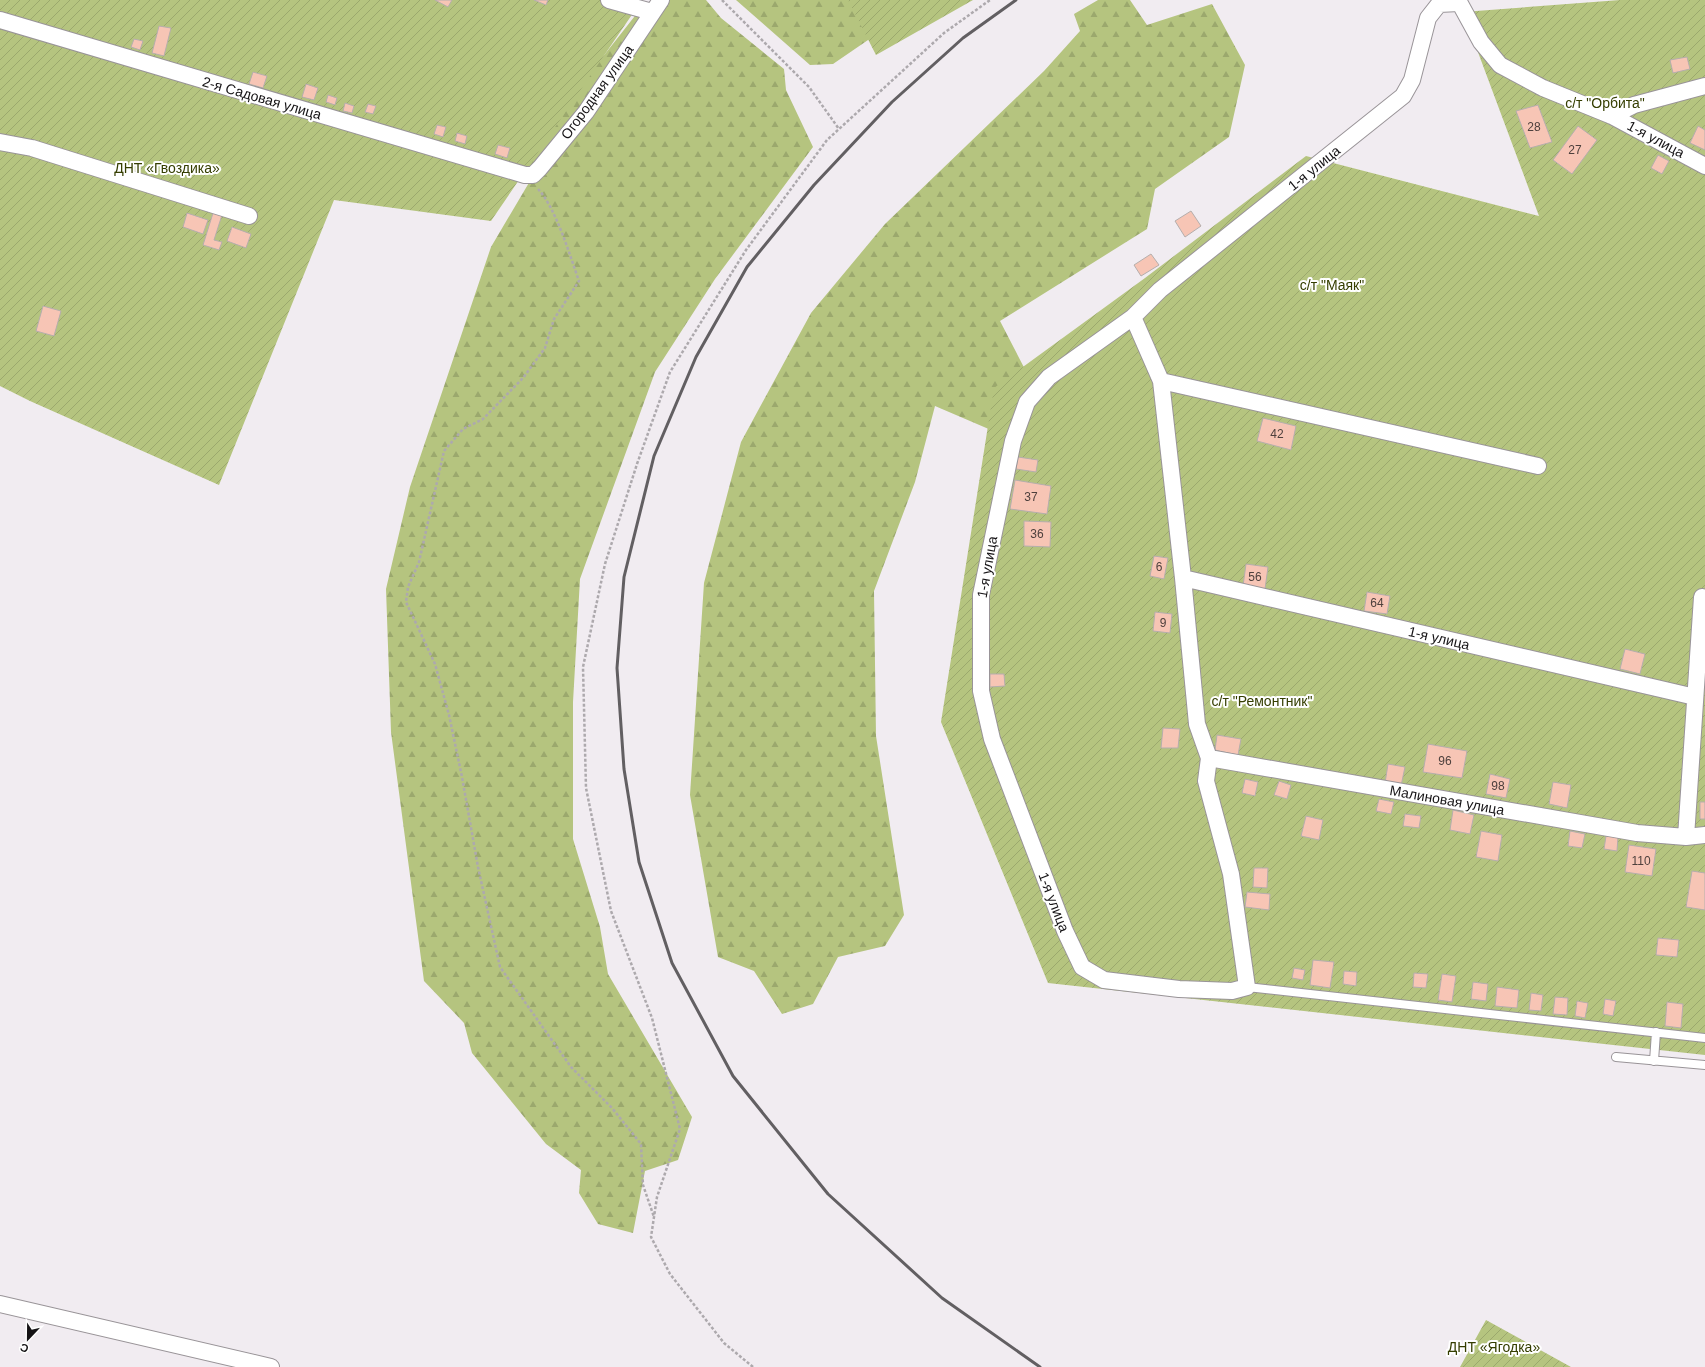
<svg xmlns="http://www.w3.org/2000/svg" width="1705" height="1367" font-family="Helvetica,sans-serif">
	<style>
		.forest { fill: url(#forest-firs) }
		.garden { fill: url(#garden-furrows) }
		.building { fill: #f7c5b5; stroke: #b5aeac }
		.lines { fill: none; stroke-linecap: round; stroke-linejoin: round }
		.lane-casing { stroke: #999498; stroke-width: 10 }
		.street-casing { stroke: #999498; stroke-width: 18 }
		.path { stroke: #ada9ad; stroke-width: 2.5; stroke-dasharray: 3 2; stroke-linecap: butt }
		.lane { stroke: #fff; stroke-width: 8 }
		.street { stroke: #fff; stroke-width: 16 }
		.rail { stroke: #625f62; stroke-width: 3 }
		.labels { text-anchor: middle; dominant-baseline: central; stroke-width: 4; stroke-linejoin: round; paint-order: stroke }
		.number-label { font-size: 12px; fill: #4e403d }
		.street-label { font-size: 14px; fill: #151315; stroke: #fff }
		.park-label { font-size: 14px; fill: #353e01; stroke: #fff }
	</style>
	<defs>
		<pattern id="forest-firs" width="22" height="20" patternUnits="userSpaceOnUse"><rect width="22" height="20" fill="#b5c47f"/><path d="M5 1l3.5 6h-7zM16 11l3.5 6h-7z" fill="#9ba86d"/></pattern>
		<pattern id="garden-furrows" width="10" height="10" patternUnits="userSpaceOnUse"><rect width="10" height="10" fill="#b5c47f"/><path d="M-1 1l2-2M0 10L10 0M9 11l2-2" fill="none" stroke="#9ba86d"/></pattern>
	</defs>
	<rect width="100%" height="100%" fill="#f1ecf1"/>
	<path class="forest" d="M669,0H706L721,18L784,69L786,90L813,147L715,279L655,372L580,579L573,702V839L600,927L608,974L692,1117L678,1160L645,1171L633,1233L598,1224L579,1193L581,1170L546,1144L472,1053L464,1023L424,981L391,732L386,589L410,487L491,247L530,181L521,161L638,12Z
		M736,0H916L906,14L833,64L810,65Z
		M1098,0H1130L1147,25L1212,4L1245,65L1229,137L1155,189L1147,229L1000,321L1031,381L1005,436L935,406L915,482L874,591L876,736L904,915L885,946L838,957L813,1004L782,1014L754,971L718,957L690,795L704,583L741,442L811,313L885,224L1044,71L1080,31L1074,14Z"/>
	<path class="garden" d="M0,0H642L491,221L334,200L219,485L30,401L0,386Z
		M848,0H973L876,55Z
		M1620,0H1705V1055L1048,983L941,722L994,388L1145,278L1306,156L1539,216L1463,12Z
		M1486,1320L1571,1367H1460Z"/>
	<path class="building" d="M435,0H452L448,7Z
		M534,0H548L546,5Z
		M159,26L171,28L164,56L152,53Z
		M134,39L143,41L140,50L131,47Z
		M1687,57L1690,69L1673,73L1670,60Z
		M253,72L267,76L263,88L249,84Z
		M306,84L318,88L314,100L302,97Z
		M328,95L337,98L335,105L326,102Z
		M345,103L354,106L352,113L343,111Z
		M368,104L376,106L373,114L365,112Z
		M1538,105L1552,142L1530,148L1516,111Z
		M437,125L446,127L443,137L434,134Z
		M1578,126L1597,140L1572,174L1553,160Z
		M1698,126L1705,130V150L1690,143Z
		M457,133L467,136L465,144L455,141Z
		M498,145L510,148L507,158L495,154Z
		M1658,155L1669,161L1662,174L1651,168Z
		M1191,211L1201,226L1185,237L1175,221Z
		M187,213L208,220L203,234L183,227Z
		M213,213L222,215L214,240L222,242L219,250L203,245Z
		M232,227L251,234L246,248L227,241Z
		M1151,254L1159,265L1141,276L1134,265Z
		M43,306L61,311L54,336L36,331Z
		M1263,418L1296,426L1291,450L1257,441Z
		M1018,457L1038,460L1036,472L1016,469Z
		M1015,480L1051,486L1047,514L1010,509Z
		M1024,521L1051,522L1050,547L1024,546Z
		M1154,556L1168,558L1164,579L1150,576Z
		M1246,564L1268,567L1265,589L1243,586Z
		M1367,592L1390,596L1387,614L1364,611Z
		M1155,612L1172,614L1170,633L1153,631Z
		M1625,649L1645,654L1640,674L1620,669Z
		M990,674H1004L1005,686L990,687Z
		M1163,728L1180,729L1178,748H1161Z
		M1217,735L1241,739L1238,755L1215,750Z
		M1428,744L1467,751L1462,778L1423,772Z
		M1388,764L1405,767L1401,786L1385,783Z
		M1490,774L1510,779L1506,798L1486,794Z
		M1245,779L1258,782L1255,796L1242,793Z
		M1279,781L1291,785L1287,799L1274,795Z
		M1553,782L1571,785L1567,808L1549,804Z
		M1379,799L1394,802L1391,814L1376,811Z
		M1700,802H1705V819H1700Z
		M1453,810L1474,815L1470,834L1450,830Z
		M1405,814L1421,816L1419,828L1403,826Z
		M1306,816L1323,820L1319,840L1301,836Z
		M1481,831L1502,835L1498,861L1476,857Z
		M1570,831L1585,834L1582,848L1568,846Z
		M1606,836L1618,837L1617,851L1604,849Z
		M1629,845L1656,849L1652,876L1625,872Z
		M1254,868H1268L1267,888L1253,887Z
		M1692,871L1705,873V910L1686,907Z
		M1247,892L1270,894L1269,910L1245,907Z
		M1658,938L1679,940L1677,957L1656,955Z
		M1313,960L1334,962L1330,988L1310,985Z
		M1294,968L1305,970L1303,980L1292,978Z
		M1344,971L1357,972L1356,986L1343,984Z
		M1414,973L1428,974L1426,988L1413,987Z
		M1442,974L1456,976L1452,1002L1438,1000Z
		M1473,982L1488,984L1486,1001L1471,999Z
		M1497,987L1519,990L1517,1008L1495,1006Z
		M1531,993L1543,995L1541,1011L1529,1010Z
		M1555,997L1568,998L1567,1015L1553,1014Z
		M1605,999L1616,1001L1613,1016L1603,1014Z
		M1577,1001L1588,1003L1585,1018L1575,1016Z
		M1667,1002L1683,1004L1681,1028L1665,1026Z"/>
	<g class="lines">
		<defs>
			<path id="lane" d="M1247,987L1705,1038
				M1616,1057L1705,1065
				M1654,1061L1656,1032"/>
			<path id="street" d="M609,0L652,12
				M1458,0L1481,42L1500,65L1543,88L1612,116L1705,166
				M0,20L525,175H533L540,168L586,112L661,0
				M1612,116L1634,105L1705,86
				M0,142L32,148L249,216
				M1133,317L1161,381L1183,578L1197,724L1209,758L1206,781L1231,874L1247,987L1232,991L1179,989L1104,980L1082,967L1065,931L992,739L981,691V595L1013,441L1027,402L1049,377L1133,317L1160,290L1403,96L1412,80L1428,18L1439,4L1459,3
				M1161,381L1538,466
				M1183,578L1695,697
				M1209,758L1637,833L1686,837L1705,835
				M1686,837L1702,597
				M0,1304L271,1367"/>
		</defs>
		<use href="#lane" class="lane-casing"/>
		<use href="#street" class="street-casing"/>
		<path class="path" d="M722,0L809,87L839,129
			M538,189C556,208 570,256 579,281L554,319L545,348L523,378L483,419L463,429L444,451L419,562L408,587L406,602L435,664L449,715L462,777L478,867L500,967L571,1067L612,1108L641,1144L643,1185L654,1217
			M753,1367L724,1343L670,1274L651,1237L657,1197L680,1129L652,1018L611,911L586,788L583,667L605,564L637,464L670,372L746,250L827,140L944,33L990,0"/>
		<use href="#lane" class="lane"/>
		<use href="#street" class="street"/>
		<path class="rail" d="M1016,0L963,38L892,102L814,185L747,267L696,357L654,456L624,577L617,668L624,769L639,862L672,963L733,1076L828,1194L942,1298L1040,1367"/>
	</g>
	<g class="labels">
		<g class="number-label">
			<text x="1534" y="127">28</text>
			<text x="1575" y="150">27</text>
			<text x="1277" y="434">42</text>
			<text x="1031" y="497">37</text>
			<text x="1037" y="534">36</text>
			<text x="1159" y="567">6</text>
			<text x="1255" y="577">56</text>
			<text x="1377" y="603">64</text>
			<text x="1163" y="623">9</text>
			<text x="1445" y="761">96</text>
			<text x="1498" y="786">98</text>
			<text x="1641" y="861">110</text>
		</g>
		<g class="street-label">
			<text transform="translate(597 92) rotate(-54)">Огородная улица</text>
			<text transform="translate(262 98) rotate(16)">2-я Садовая улица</text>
			<text transform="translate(1656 139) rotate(28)">1-я улица</text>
			<text transform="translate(1314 168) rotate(-39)">1-я улица</text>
			<text transform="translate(987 567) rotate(-80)">1-я улица</text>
			<text transform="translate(1439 638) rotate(13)">1-я улица</text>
			<text transform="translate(1447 800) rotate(10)">Малиновая улица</text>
			<text transform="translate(1054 902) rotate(69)">1-я улица</text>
		</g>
		<g class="park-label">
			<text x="1605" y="103">с/т "Орбита"</text>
			<text x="167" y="168">ДНТ «Гвоздика»</text>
			<text x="1332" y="285">с/т "Маяк"</text>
			<text x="1262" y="701">с/т "Ремонтник"</text>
			<text x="1494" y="1347">ДНТ «Ягодка»</text>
		</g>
	</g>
	<g transform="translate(28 1339) rotate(202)" stroke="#ffffff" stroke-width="3" paint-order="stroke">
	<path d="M0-3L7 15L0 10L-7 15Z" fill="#151315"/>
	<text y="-6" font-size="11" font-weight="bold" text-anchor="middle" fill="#151315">С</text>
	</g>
</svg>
